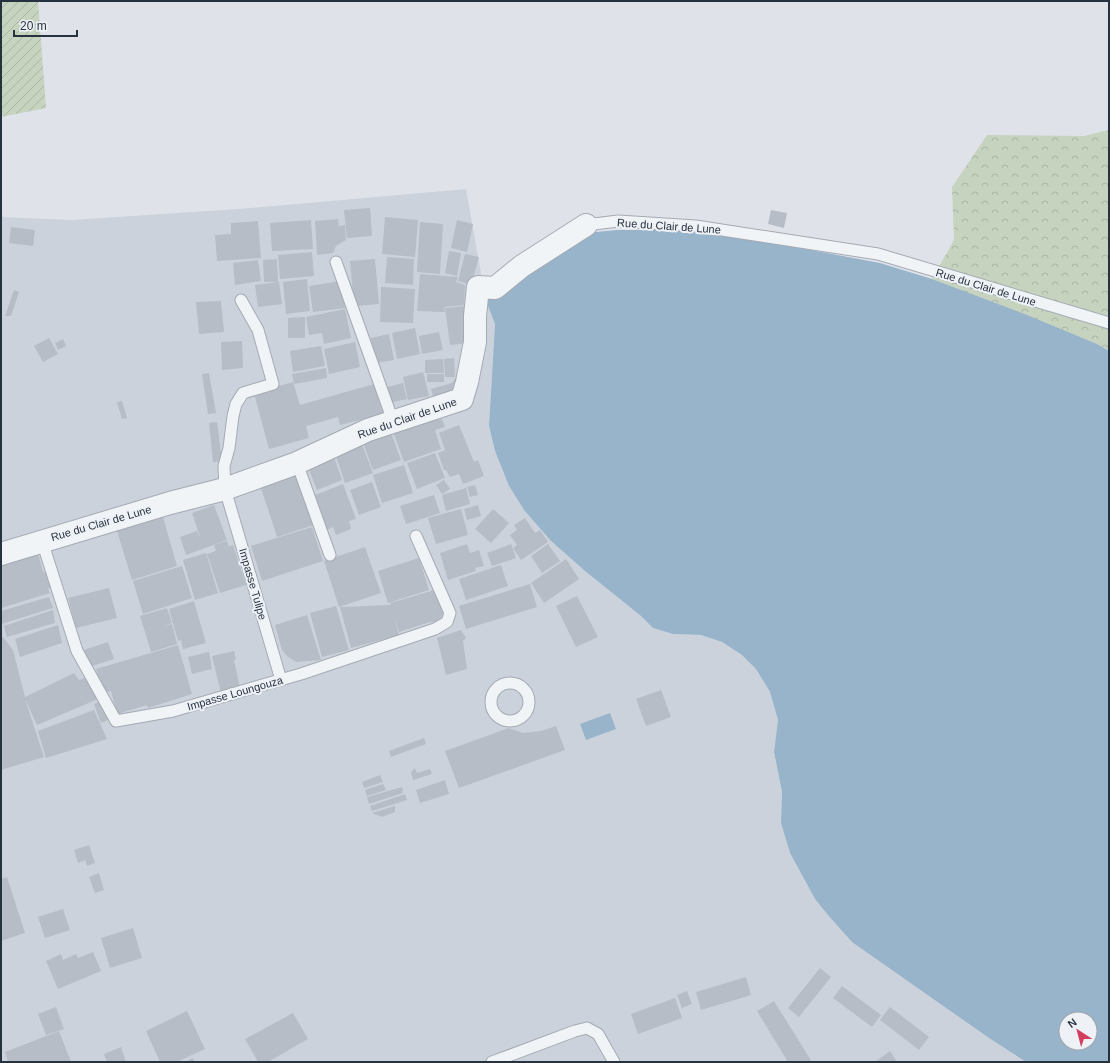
<svg xmlns="http://www.w3.org/2000/svg" width="1110" height="1063" font-family="Helvetica,sans-serif">
	<style>
		.built { fill: #ccd2db }
		.forest { fill: url(#forest-crowns) }
		.garden { fill: url(#garden-furrows) }
		.water { fill: #98b4ca; fill-rule: evenodd }
		.building { fill: #b6bdc6 }
		.lines { fill: none; stroke-linecap: round; stroke-linejoin: round }
		.service-casing { stroke: #a4aab3; stroke-width: 13 }
		.minor-casing { stroke: #a4aab3; stroke-width: 24 }
		.service { stroke: #f1f4f7; stroke-width: 11 }
		.minor { stroke: #f1f4f7; stroke-width: 22 }
		.labels { text-anchor: middle; dominant-baseline: central; stroke-width: 4; stroke-linejoin: round; paint-order: stroke }
		.street-label { font-size: 11px; fill: #273240; stroke: #eef2f6 }
	</style>
	<defs>
		<pattern id="forest-crowns" width="20" height="18" patternUnits="userSpaceOnUse"><rect width="20" height="18" fill="#c5d3bf"/><path d="M2 6a3 3 0 1 1 6 0M12 15a3 3 0 1 1 6 0" fill="none" stroke="#a9b6a5"/></pattern>
		<pattern id="garden-furrows" width="10" height="10" patternUnits="userSpaceOnUse"><rect width="10" height="10" fill="#c5d3bf"/><path d="M-1 1l2-2M0 10L10 0M9 11l2-2" fill="none" stroke="#a9b6a5"/></pattern>
	</defs>
	<rect width="100%" height="100%" fill="#dfe3e9"/>
	<path class="built" d="M466,189L486,301L495,324L489,426L495,451L509,486L524,510L551,541L585,571L641,616L653,628L673,634L701,635L722,642L742,655L756,669L770,692L778,720L774,752L782,792L781,823L790,853L815,899L853,942L989,1038L1026,1062H1V217L71,220L239,209Z"/>
	<path class="forest" d="M1109,130V351L1097,344L932,279L954,240L952,187L987,135L1084,136Z"/>
	<path class="garden" d="M1,1H38L46,108L1,117Z"/>
	<path class="water" d="M617,230H684L784,245L880,263L932,279L1022,313L1097,344L1109,351V1062H1026L989,1038L852,942L828,915L815,899L790,853L781,823L782,792L774,752L778,720L770,692L756,669L742,655L722,642L701,635L673,634L653,628L641,616L585,571L551,541L524,510L509,486L495,451L489,426L495,324L486,301L533,272L538,258L585,233ZM1066,1019H1090V1043H1066Z
		M610,713L616,729L586,740L580,724Z"/>
	<path class="building" d="M370,208L372,236L347,238L344,210Z
		M771,210L787,213L784,228L768,224Z
		M385,217L418,220L415,257L382,254Z
		M338,219L339,226L345,225L346,240L336,246L333,253L317,255L315,221Z
		M311,220L313,249L272,251L270,223Z
		M457,220L473,224L467,252L451,248Z
		M258,221L261,258L217,261L215,235L231,234V223Z
		M420,222L443,224L440,274L417,272Z
		M11,227L35,230L33,246L9,243Z
		M449,251L461,253L457,276L445,273Z
		M312,252L314,276L280,279L278,255Z
		M465,254L479,257L471,285L458,281Z
		M387,257L414,259L413,285L385,283Z
		M277,259L278,282H264L263,260Z
		M375,259L379,304L354,306L350,261Z
		M258,260L261,281L235,285L233,263Z
		M420,274L458,277L456,282L465,285L464,305L444,307L445,312L417,311Z
		M307,279L310,311L286,314L283,282Z
		M341,281L345,308L313,312L309,286Z
		M279,282L282,304L258,307L255,285Z
		M381,287L415,289L413,323L380,322Z
		M14,290L19,292L11,316H5Z
		M221,301L224,332L199,334L196,302Z
		M466,306L471,343L450,345L445,308Z
		M345,309L351,338L324,344L322,333L309,335L306,317Z
		M305,317V338H288V318Z
		M415,328L420,354L397,359L392,333Z
		M439,332L443,350L422,354L419,336Z
		M389,334L394,360L376,363L371,338Z
		M49,338L58,354L43,362L34,346Z
		M63,339L66,346L58,350L55,343Z
		M242,341L243,368L222,370L221,342Z
		M355,342L360,367L329,374L324,349Z
		M321,346L325,366L293,372L290,351Z
		M454,358L455,377H445L444,359Z
		M443,359L444,373H425V360Z
		M326,368L327,378L294,384L292,374Z
		M423,372L429,396L408,400L403,377Z
		M209,373L216,413L208,414L202,374Z
		M427,374H444V382H427Z
		M458,375L460,389L436,406L431,389L452,383Z
		M293,382L300,405L374,384L383,414L340,425L338,417L306,426L309,438L269,449L254,393Z
		M403,383L407,399L388,403L384,388Z
		M122,401L127,418L122,419L117,402Z
		M435,411L438,420L442,419L445,427L435,430L441,449L404,462L391,426Z
		M217,422L222,461L213,462L209,423Z
		M459,425L474,462L478,460L484,476L463,484L459,474L450,477L446,470H444L438,453L445,450L439,433Z
		M390,430L401,460L373,470L362,440Z
		M361,442L373,473L345,483L334,451Z
		M435,453L445,478L417,489L407,463Z
		M334,457L342,480L317,490L308,467Z
		M404,465L413,493L382,503L373,475Z
		M296,470L314,525L277,537L259,482Z
		M444,480L450,489L442,494L436,485Z
		M372,482L381,507L359,515L350,490Z
		M343,484L356,519L349,521L351,529L336,535L333,527L327,530L315,495Z
		M475,485L478,495L470,497L467,487Z
		M466,488L470,504L446,511L442,495Z
		M434,495L440,513L406,524L400,506Z
		M214,505L227,540L186,555L180,537L197,531L201,540L192,513Z
		M478,505L481,516L467,520L464,509Z
		M461,509L468,535L436,544L428,518Z
		M493,509L509,523L491,543L475,529Z
		M163,517L177,566L132,580L117,531Z
		M525,518L535,533L540,530L548,542L521,560L513,548L517,545L510,535L517,530L514,525Z
		M312,527L323,561L262,581L251,546Z
		M227,541L229,546L216,551L214,545Z
		M467,544L470,553L479,550L484,566L475,568L476,571L448,580L440,553Z
		M511,544L516,558L492,566L487,553Z
		M548,544L560,561L542,573L531,556Z
		M233,545L246,585L220,593L207,554Z
		M365,547L381,593L339,607L324,561Z
		M38,553L43,572L47,573L52,586L48,589L50,593L1,608V560Z
		M206,553L218,593L195,600L183,560Z
		M419,558L429,590L388,603L378,571Z
		M566,559L579,579L544,603L531,583Z
		M501,565L508,586L466,600L459,579Z
		M182,566L192,598L143,614L133,581Z
		M530,584L537,607L466,629L459,606Z
		M109,588L117,618L76,628L68,598Z
		M438,589L444,611L439,622H430L399,632L394,616L399,635L351,648L340,607L391,605L390,603Z
		M577,596L598,637L576,647L556,606Z
		M49,597L53,608L1,624V611Z
		M194,601L206,643L183,649L181,640L178,641L169,609Z
		M336,606L349,650L322,657L310,613Z
		M167,608L172,623L164,626L172,624L177,644L151,652L140,616Z
		M53,610L55,623L7,637L4,626Z
		M307,615L321,660L296,662L287,656L282,650L275,625Z
		M58,625L62,643L20,657L15,639Z
		M461,630L466,638L463,641L467,669L446,675L437,638Z
		M3,637L13,650L25,697L74,673L79,680L87,677L98,699L37,725L25,699L44,757L1,770V638Z
		M108,642L114,659L89,667L84,650Z
		M178,645L192,694L148,708L147,705L117,714L111,691L103,693L96,669Z
		M234,651L236,659L234,660L240,688L221,693L212,656Z
		M209,652L212,669L192,674L188,657Z
		M661,690L671,717L646,726L636,699Z
		M101,701L108,720L101,723L94,704Z
		M94,710L107,739L46,758L38,731Z
		M556,726L565,750L459,788L445,751L509,728L523,733L541,731Z
		M424,738L426,744L391,757L389,751Z
		M415,768L417,773L430,769L432,774L413,780L411,772Z
		M380,775L383,782L364,788L362,782Z
		M445,780L449,794L420,803L416,790Z
		M383,784L386,790L367,796L365,790Z
		M402,787L403,793L369,804L367,797Z
		M405,794L407,800L372,811L370,806Z
		M395,806V812L382,817L372,813Z
		M89,845L95,863L87,866L85,860L78,863L74,850Z
		M99,873L104,890L95,893L89,877Z
		M7,877L25,933L1,941V879Z
		M63,909L70,930L45,938L38,917Z
		M133,928L142,958L110,968L101,938Z
		M93,952L101,971L58,989L46,961L61,954L63,960L76,954L78,958Z
		M820,968L831,977L799,1017L788,1008Z
		M746,977L751,995L701,1010L696,992Z
		M842,986L881,1015L872,1027L833,998Z
		M687,991L692,1004L682,1008L677,995Z
		M675,998L682,1018L638,1034L631,1014Z
		M774,1001L812,1062H788L757,1011Z
		M56,1007L64,1029L46,1035L38,1014Z
		M890,1007L929,1037L919,1050L880,1020Z
		M187,1011L205,1049L177,1062H160L146,1031Z
		M293,1013L308,1039L268,1062H258L245,1039Z
		M59,1031L71,1062H8L5,1052Z
		M121,1047L126,1062H107L104,1054Z
		M890,1051L897,1062H875Z
		M193,1058L195,1062H185Z"/>
	<g class="lines">
		<defs>
			<path id="service" d="M586,225L618,221L696,226L878,254L1109,323
				M336,262L393,421
				M241,300L258,330L273,384L243,393L236,404L233,416L229,448L224,466L225,489L281,680
				M297,463L330,555
				M42,541L77,651L116,721L173,711L301,674L435,629L447,622L450,613L416,536
				M491 702a19 19 0 1 1 38 0a19 19 0 1 1-38 0Z
				M492,1062L575,1031L587,1028L598,1034L614,1062"/>
			<path id="minor" d="M1,554L170,503L225,489L297,463L368,430L462,399L467,382L475,342V316L478,287L495,288L522,266L586,225"/>
		</defs>
		<use href="#service" class="service-casing"/>
		<use href="#minor" class="minor-casing"/>
		<use href="#service" class="service"/>
		<use href="#minor" class="minor"/>
	</g>
	<g class="labels">
		<g class="street-label">
			<text transform="translate(669 226) rotate(4)">Rue du Clair de Lune</text>
			<text transform="translate(986 287) rotate(17)">Rue du Clair de Lune</text>
			<text transform="translate(407 418) rotate(-19)">Rue du Clair de Lune</text>
			<text transform="translate(101 523) rotate(-16)">Rue du Clair de Lune</text>
			<text transform="translate(253 584) rotate(74)">Impasse Tulipe</text>
			<text transform="translate(235 693) rotate(-16)">Impasse Loungouza</text>
		</g>
	</g>
	<rect width="1110" height="1063" fill="none" stroke="#273240" stroke-width="4"/>
	<g transform="translate(1078 1031) rotate(324)"><circle r="19" fill="#eef2f6" stroke="#9ea5ad"/>
	<path d="M0-3L7 15L0 10L-7 15Z" fill="#d33e5e"/>
	<text y="-6" font-size="11" font-weight="bold" text-anchor="middle" fill="#273240">N</text>
	</g>
	<path d="M14 30v6h63v-6" fill="none" stroke="#273240" stroke-width="2"/>
	<text x="20" y="30" font-size="12" fill="#273240" stroke="#eef2f6" stroke-width="3" paint-order="stroke">20 m</text>
</svg>
